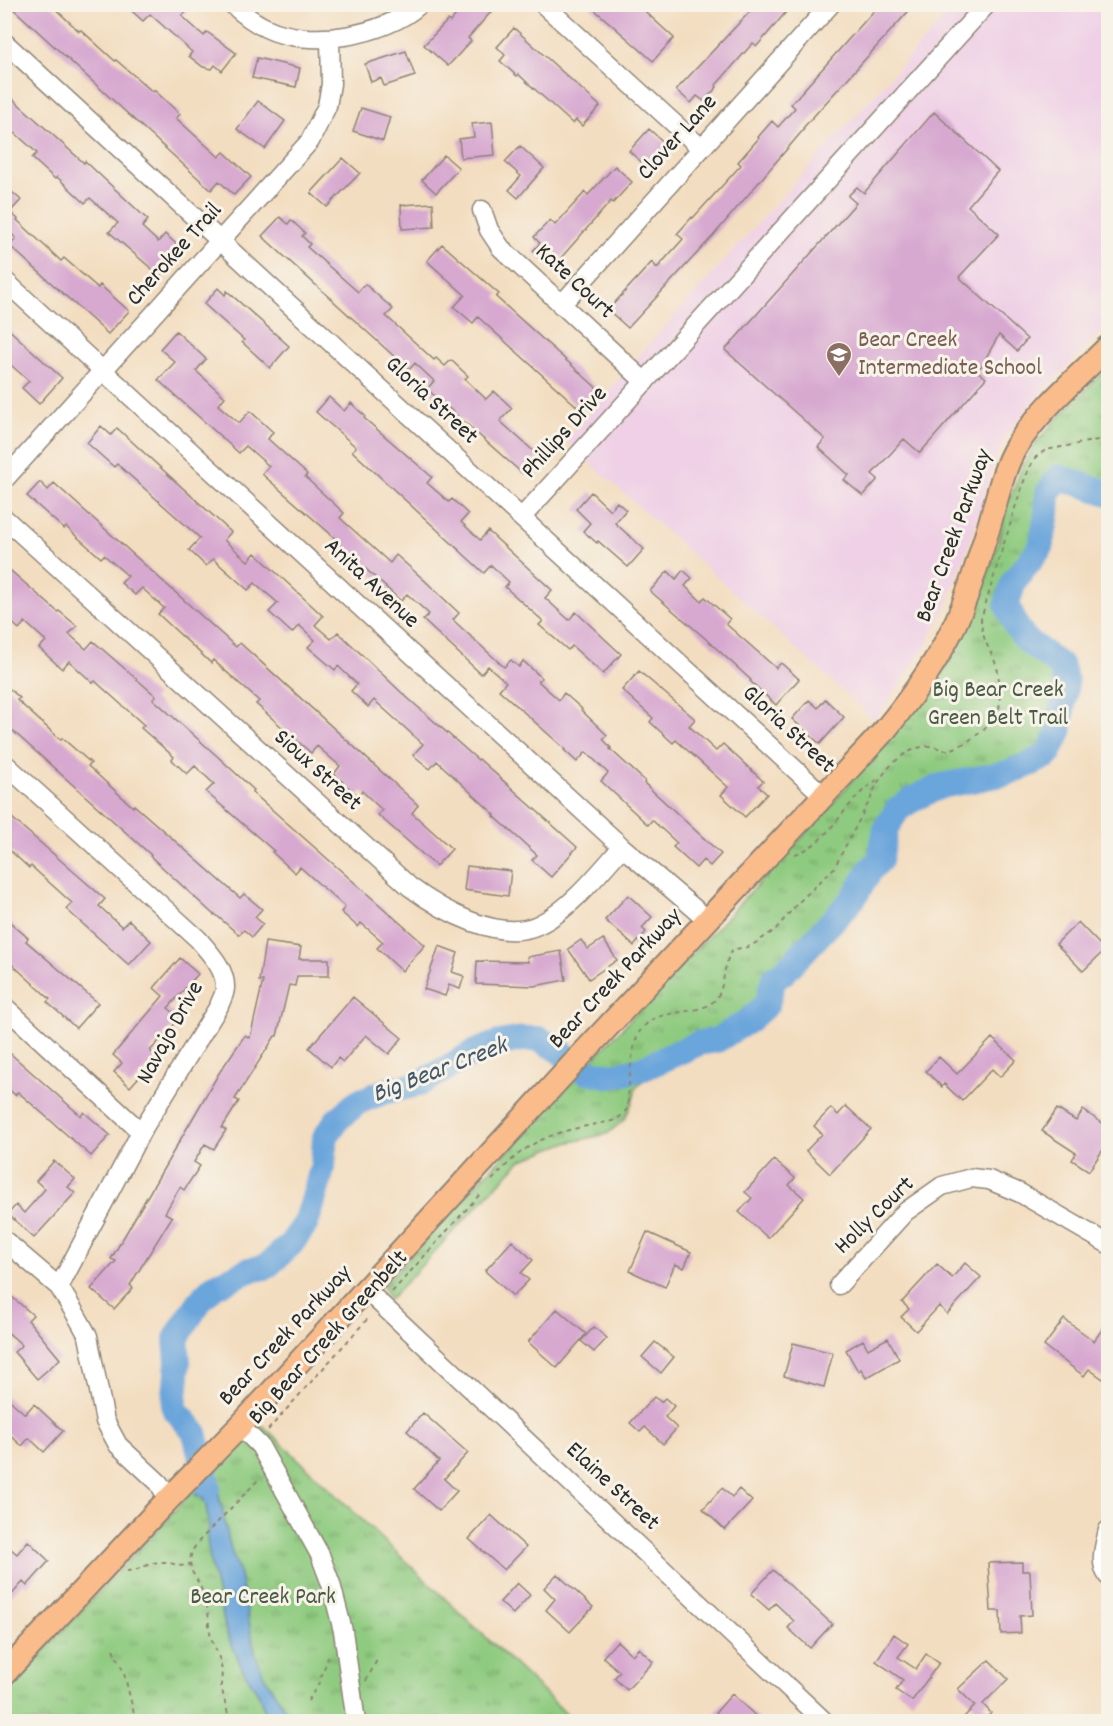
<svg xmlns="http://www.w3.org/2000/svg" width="1113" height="1726" font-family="Dekko,sans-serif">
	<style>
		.built { fill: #efd0e6 }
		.park { fill: url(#park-tufts); stroke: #5c7a55; stroke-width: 1.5 }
		.water { fill: #6aa5db; stroke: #4a6883; stroke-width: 1.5 }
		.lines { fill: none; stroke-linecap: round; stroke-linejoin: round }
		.river { stroke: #6aa5db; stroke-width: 26 }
		.building { fill: #d7a8d0 }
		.minor-casing { stroke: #8f8476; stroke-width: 21 }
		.major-casing { stroke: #8f8476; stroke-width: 26 }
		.path { stroke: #8f8476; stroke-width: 2; stroke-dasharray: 4.5 4.5; stroke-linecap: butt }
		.minor { stroke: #fff; stroke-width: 18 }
		.major { stroke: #fabc8b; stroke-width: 22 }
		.labels { text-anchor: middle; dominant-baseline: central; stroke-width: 6; stroke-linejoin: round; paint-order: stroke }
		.street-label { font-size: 24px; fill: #2b2b2b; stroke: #f7f3e8 }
		.education-label { font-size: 24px; fill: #785e54; stroke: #f7f3e8; text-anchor: start }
		.park-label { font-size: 24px; fill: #495b44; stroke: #f7f3e8 }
		.water-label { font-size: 26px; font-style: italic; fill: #415669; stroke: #f7f3e8 }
	</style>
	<defs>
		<pattern id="park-tufts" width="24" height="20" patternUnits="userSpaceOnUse" patternTransform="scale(1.5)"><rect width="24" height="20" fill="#8eca7f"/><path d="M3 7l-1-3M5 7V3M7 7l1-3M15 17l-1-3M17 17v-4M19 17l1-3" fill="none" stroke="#74a468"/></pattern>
	</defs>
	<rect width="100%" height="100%" fill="#f7f3e8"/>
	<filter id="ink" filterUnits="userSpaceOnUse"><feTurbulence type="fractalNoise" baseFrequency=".0167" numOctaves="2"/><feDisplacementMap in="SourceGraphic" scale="12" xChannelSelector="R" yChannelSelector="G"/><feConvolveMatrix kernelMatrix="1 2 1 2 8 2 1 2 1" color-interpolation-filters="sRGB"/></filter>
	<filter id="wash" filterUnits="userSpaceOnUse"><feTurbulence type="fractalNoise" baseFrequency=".008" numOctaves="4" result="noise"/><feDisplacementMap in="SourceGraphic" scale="24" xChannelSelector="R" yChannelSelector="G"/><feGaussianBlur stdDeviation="1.35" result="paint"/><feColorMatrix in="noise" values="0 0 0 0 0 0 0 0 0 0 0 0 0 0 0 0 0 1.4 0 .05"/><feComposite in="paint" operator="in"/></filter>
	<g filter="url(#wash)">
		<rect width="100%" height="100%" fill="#f3ddc0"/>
		<path class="built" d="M956,5H1108V325L1034,400L1005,437L997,455L974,528L945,609L925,647L875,720L566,441L650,343Z"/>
		<path class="park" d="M1108,367V493L1059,477L1048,493L1047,513L1041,547L1014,581L1007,603L1016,626L1026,640L1061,666L1066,682L1059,732L1048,755L1030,764L1007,773L941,786L917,797L898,809L886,828L880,860L853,899L784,972L774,978L767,1004L748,1021L732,1030L659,1064L636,1088L633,1100L625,1119L607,1134L562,1144L520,1161L389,1300L383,1286L578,1075L824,814L943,672L975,614L998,542L1007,505L1022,467L1037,442L1055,421Z
			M258,1421L574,1721L5,1722L4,1694Z"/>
		<path class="water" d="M217,1465V1486L231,1550L239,1571L256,1657L265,1678L293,1721H268L259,1695L242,1668L227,1634L211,1566L207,1540L209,1528L206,1505L201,1497L195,1495Z"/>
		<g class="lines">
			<path class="river" d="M208,1486L195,1433L174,1408L178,1362L176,1339L185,1324L200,1301L213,1287L249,1270L266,1267L291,1244L306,1223L312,1205L323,1165L325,1137L337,1120L358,1102L386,1091L419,1084L473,1053L499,1043L523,1039H538L556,1048L585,1071L591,1072L612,1076L644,1068L699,1043L717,1040L748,1021L767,1004L774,978L784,972L853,899L871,869L880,860L886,828L898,809L917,797L941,786L1007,773L1030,764L1048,755L1059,732L1066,682L1061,666L1026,640L1016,626L1007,604L1014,581L1041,547L1047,513L1048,493L1059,477L1108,493"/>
		</g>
		<g id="blocks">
			<path class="building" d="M8,4H50L79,31L81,30L115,61L116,60L153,92L154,90L180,114L176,118L219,157L224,152L251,177L234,195L219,181L211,190Z
				M124,4H183L188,10L182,16L204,36L207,32L236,53L222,71L215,65L212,69L203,67L189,56L192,52L150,14L143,21Z
				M465,4H498L468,38L471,41L448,66L424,45L448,20L450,22Z
				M588,4H637L674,38L653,61Z
				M757,4H793L757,46L753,43L716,85L717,87L704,101L697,96L691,103L676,90Z
				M880,4H915L803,128L804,129L713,236L628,328L608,310L652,262L657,268L683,239L677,234L692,217L693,218L741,165L738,162L759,138L758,137L772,121L778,127L795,108L791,104Z
				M514,28L600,106L582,126L576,120L573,124L518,74L517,76L500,61L505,55L497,47Z
				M406,51L415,76L384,86L381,78L371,82L365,64Z
				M257,58L300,68L296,87L252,78Z
				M4,91L84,163L85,161L148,220L142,227L158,242L165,234L183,250L160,276L109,232L118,223L90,198L85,203L57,177L55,179L32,158L37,153L4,123Z
				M258,101L285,121L265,149L237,129Z
				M361,108L390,117L383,141L353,131Z
				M934,112L998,171L968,206L999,234L959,277L1027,339L1017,351L999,335L984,361L985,362L977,371L986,378L920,453L904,439L872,474L878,479L863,496L844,480L849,475L818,447L825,439L725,350L856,203L848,196L857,187L864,193Z
				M492,122L495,155L461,158L459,139L474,137L472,124Z
				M649,129L667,145L647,167L629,151Z
				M520,146L544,168L518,198L509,190L521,176L505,162Z
				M444,155L459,168L436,193L422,180Z
				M343,158L360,173L327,207L311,193Z
				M615,166L632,182L613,203L611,201L552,268L533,251L540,243L534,237L550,220L555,225L585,192L588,195Z
				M4,185L21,200L10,212L18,219L17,220L61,261L64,258L98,288L100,285L129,311L108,334L10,246L16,238L8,231L4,234Z
				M433,203L434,227L402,229L401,205Z
				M280,217L288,224L291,220L305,233L302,236L310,244L307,247L358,292L365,284L393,309L386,316L434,360L436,358L445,366L451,360L468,376L465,379L486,399L494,391L512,408L500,421L539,456L523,474L427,389L434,381L415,363L409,370L262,236Z
				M442,244L499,294L496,297L599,390L581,410L478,317L473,323L454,307L465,295L427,261Z
				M218,288L225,295L227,291L289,346L270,368L242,342L244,340L204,304Z
				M4,325L62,378L39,404L22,388L29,381L4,359Z
				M176,331L206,359L196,371L225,397L218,405L239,423L250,411L273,432L268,439L307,474L305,477L344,513L340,518L390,563L396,555L422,578L459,613L453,620L504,667L511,660L519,667L523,661L542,678L538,681L559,700L564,693L582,709L581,710L607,735L603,739L611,748L610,749L645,781L644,783L721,854L710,866L703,860L696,868L673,847L677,843L652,820L648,825L601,781L608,773L586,752L577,762L564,750L565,749L499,690L506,682L488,666L481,674L423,620L429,614L407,594L401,601L334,540L335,538L262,474L269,466L246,446L239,453L158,380L175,362L160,349Z
				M329,397L344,411L351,403L365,416L364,418L432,477L427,483L449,502L452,499L468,514L461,522L480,540L488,531L552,590L545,598L569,620L576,612L621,654L603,674L572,646L568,650L539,625L543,621L505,587L509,582L491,565L484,573L352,451L356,447L316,412Z
				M101,426L111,435L117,428L231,532L224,540L248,561L255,553L323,616L315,625L331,639L338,632L402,693L478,760L479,759L577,847L551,877L532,860L537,855L494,816L495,815L437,761L430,769L413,755L423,744L374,700L368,707L351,691L357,684L338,666L335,670L308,647L315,640L299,625L292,633L269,612L278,603L255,583L248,590L213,559L206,566L189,550L200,538L117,464L114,467L87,443Z
				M40,482L48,490L54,483L236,647L240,643L418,805L412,813L452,849L436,866L378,815L382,810L362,791L358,796L334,774L340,766L317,746L311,753L256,704L259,701L213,660L211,663L158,614L164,608L142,588L135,595L121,583L128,576L104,555L101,558L66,527L64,529L27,496Z
				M591,492L610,510L617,502L626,510L615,523L644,549L628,567L598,541L597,543L583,531L590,523L576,509Z
				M4,565L58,612L59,611L77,626L69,634L86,649L93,641L156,696L153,699L217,756L254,790L252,792L425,945L402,971L377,948L383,942L361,923L358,927L341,912L345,907L300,867L295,873L272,852L274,851L206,792L214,784L195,766L187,774L172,760L174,757L141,728L144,725L95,681L93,683L69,661L62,669L39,648L46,641L25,622L19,629L6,617L13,609L4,601Z
				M683,570L692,578L685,586L701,601L705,597L730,619L726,624L776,668L781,663L799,679L776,705L750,681L751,680L706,639L650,591L668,571L676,579Z
				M639,671L695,719L689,726L716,751L723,744L763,781L758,786L767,794L745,817L721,795L728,787L676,740L673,743L650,722L653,718L622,690Z
				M4,684L20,698L17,700L61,740L62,738L91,763L88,766L133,807L134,805L240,898L244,894L262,909L255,917L263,924L252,937L244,930L239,935L215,914L214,915L150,856L151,855L4,723Z
				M825,699L844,717L820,744L792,719L809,700L818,708Z
				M4,811L105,899L99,906L122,927L129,920L151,941L129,965L66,909L72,903L31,866L29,868L4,845Z
				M467,866L511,871L508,896L464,890Z
				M628,895L652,917L642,928L646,932L634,946L605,920Z
				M4,917L28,938L26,941L98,1003L76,1028L47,1002L50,999L4,957Z
				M1078,922L1105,950L1083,971L1056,944Z
				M603,939L617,960L589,979L568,949L581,940L588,949Z
				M265,942L301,947L299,959H329V976H297L295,986L289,985L277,1036H275L235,1099L239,1101L222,1128L226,1130L214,1149L205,1144L194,1162L200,1166L184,1190L180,1187L165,1213L172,1217L130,1285L133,1288L114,1309L91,1289L116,1261L111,1259L219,1073L245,1035L250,1038L263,981H259Z
				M439,946L458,953L452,972L464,976L460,989L449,985L445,996L424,989Z
				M561,951L566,980L534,986L476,984L477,961L528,962L527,957Z
				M180,958L198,974L168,1008L180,1018L150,1051L157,1057L130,1087L114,1072L122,1063L113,1055L163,996L154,988Z
				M353,997L402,1038L389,1054L366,1035L343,1062L338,1058L331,1067L309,1048Z
				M992,1038L1016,1060L1000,1077L992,1069L962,1101L944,1084L942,1087L926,1071L939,1057L957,1074Z
				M4,1048L81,1116L84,1112L110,1135L91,1156L18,1092L15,1095L4,1085Z
				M846,1106L871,1129L830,1174L806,1151L822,1134L814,1126L831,1108L838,1115Z
				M1057,1109L1076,1121L1083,1110L1108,1127V1142L1089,1171L1072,1160L1076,1153L1042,1131Z
				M774,1160L795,1178L789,1185L804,1198L768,1238L739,1212L752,1198L745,1192Z
				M54,1161L75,1179L68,1187L75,1193L34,1238L8,1214L16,1205L24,1213L45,1189L36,1181Z
				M647,1232L691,1252L684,1268L675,1264L665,1287L630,1271Z
				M512,1241L533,1260L521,1273L529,1280L513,1296L485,1271Z
				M965,1263L981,1277L947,1314L939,1306L916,1331L901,1317L909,1309L902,1302L937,1264L952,1278Z
				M4,1290L33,1315L28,1320L60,1359L37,1379L14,1352L22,1345L4,1329Z
				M557,1309L586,1334L557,1368L528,1342Z
				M1064,1319L1094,1341L1108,1321V1372L1103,1379L1089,1369L1084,1376L1044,1346Z
				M594,1327L607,1338L594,1352L581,1341Z
				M888,1338L899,1359L866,1378L861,1369L858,1371L846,1350L863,1340L868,1349Z
				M655,1342L674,1357L661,1373L642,1357Z
				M793,1343L833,1353L824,1387L784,1376Z
				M4,1395L25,1414L34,1404L63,1431L44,1452L29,1438L22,1446L8,1433H4Z
				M654,1397L661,1402L665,1398L674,1406L665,1417L677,1428L663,1444L645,1427L640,1432L630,1423Z
				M423,1413L468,1453L444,1479L457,1491L439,1511L414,1489L439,1461L407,1431Z
				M722,1488L732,1497L739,1489L752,1501L725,1530L703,1509Z
				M491,1515L526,1547L504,1570L469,1539Z
				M28,1541L49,1561L27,1586L23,1582L4,1603V1543L17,1554Z
				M1022,1562V1571H1030L1032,1615L1020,1616L1021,1633L1001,1634L1000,1611H991L988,1563Z
				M773,1570L832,1624L810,1648L788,1628L794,1621L775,1603L769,1610L751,1594Z
				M557,1574L593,1607L570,1632L546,1610L555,1599L544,1588Z
				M517,1583L530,1595L513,1614L500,1602Z
				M894,1634L908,1644L898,1657L916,1669L926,1654L939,1663L912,1701L896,1690L903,1680L876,1661Z
				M617,1641L632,1655L639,1648L653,1662L627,1690L614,1678L620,1672L603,1657Z
				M989,1660L1008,1679L983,1704L991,1713L983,1722H959L975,1706L958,1689Z
				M732,1694L762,1722H727L716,1712Z"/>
		</g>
	</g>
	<g filter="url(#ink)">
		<use href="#blocks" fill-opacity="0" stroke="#8f8476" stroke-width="1.5"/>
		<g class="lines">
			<defs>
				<path id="minor" d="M232,4C243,14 253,22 266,28C309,49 385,36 420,4
					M543,4L701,148
					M4,42L824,796
					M482,210L489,230L501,248L645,382
					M4,280L622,847L708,920
					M561,305L831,4
					M4,480L310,141L327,106L331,84L330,39
					M522,517L987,4
					M4,518L410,887C441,910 499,943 538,925C569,911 600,872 622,847
					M4,763L198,939C209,952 226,969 225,988C225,994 221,1000 219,1006L141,1132L59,1287
					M4,1006L141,1132
					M4,1240L59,1287L78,1318L88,1336L105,1421L118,1445L159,1483L168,1499
					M839,1285L905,1212L942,1186L971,1178L989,1180L1020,1193L1108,1244
					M365,1289L825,1722
					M240,1426L260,1446L320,1555L331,1584L343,1631L356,1722
					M1108,1530C1105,1544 1098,1563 1108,1576"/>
				<path id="major" d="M4,1674L159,1509L240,1426L571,1066L885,730C912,697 937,662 955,624C967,599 976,568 984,542C994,514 1001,471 1016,447C1039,410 1078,377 1108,347"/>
			</defs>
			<use href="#minor" class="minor-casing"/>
			<use href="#major" class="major-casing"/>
			<path class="path" d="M1007,535C1013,515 1024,474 1035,458C1038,455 1042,452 1046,450L1108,438
				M795,854C830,844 846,798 877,780
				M492,1180C503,1169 514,1156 527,1148C552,1131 583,1127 612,1121C620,1118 624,1114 628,1107C628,1089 631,1045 640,1031C642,1028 647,1023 650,1021C659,1015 671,1014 681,1012C693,1010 706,1009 715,1000C726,988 722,963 733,949L743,948L751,946L775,930L797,904L834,868L872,796C879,773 905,745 932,746C937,747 941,750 946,750C961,750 996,723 999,709C1001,700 999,675 997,667C991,650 981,639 981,619L1005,540
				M392,1292L481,1193
				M268,1430L370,1316
				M127,1571C139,1571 149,1562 161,1562C173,1561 177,1569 190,1564
				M113,1649L124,1673L136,1722
				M366,1681L377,1660
				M308,1701L319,1683L329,1655
				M230,1722L221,1686L222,1671L220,1660L211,1638L209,1626L208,1610L200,1585L191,1570L190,1560L192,1551L199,1541L261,1477"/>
			<use href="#minor" class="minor"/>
			<use href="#major" class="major"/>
		</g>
	</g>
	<defs>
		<symbol id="school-pin" viewBox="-11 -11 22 30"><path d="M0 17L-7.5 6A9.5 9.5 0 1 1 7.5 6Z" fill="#8d6e63" stroke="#f7f3e8"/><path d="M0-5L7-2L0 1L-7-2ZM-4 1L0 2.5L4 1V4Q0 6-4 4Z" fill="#fff"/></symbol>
	</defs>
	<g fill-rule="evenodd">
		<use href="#school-pin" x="824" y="340" width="30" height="40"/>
	</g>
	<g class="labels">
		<g class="street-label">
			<text transform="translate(678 138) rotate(-48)">Clover Lane</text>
			<text transform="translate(175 255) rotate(-48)">Cherokee Trail</text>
			<text transform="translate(574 282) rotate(43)">Kate Court</text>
			<text transform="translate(431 401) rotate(43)">Gloria Street</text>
			<text transform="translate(565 433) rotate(-48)">Phillips Drive</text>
			<text transform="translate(955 536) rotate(-70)">Bear Creek Parkway</text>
			<text transform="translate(371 584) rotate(43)">Anita Avenue</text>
			<text transform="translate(788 730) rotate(43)">Gloria Street</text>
			<text transform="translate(317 771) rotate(42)">Sioux Street</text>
			<text transform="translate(616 979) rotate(-47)">Bear Creek Parkway</text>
			<text transform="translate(171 1033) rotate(-61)">Navajo Drive</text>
			<text transform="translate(875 1216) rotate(-44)">Holly Court</text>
			<text transform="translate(286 1336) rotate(-47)">Bear Creek Parkway</text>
			<text transform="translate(329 1338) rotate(-48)">Big Bear Creek Greenbelt</text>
			<text transform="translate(612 1487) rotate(43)">Elaine Street</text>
		</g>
		<g class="education-label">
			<text x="858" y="341">Bear Creek<tspan x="858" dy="28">Intermediate School</tspan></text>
		</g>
		<g class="park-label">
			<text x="998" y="691">Big Bear Creek<tspan x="998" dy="28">Green Belt Trail</tspan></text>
			<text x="263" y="1598">Bear Creek Park</text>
		</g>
		<g class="water-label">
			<text transform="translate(440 1071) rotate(-21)">Big Bear Creek</text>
		</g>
	</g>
	<rect width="1113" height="1726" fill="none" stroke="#f7f3e8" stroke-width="24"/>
</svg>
